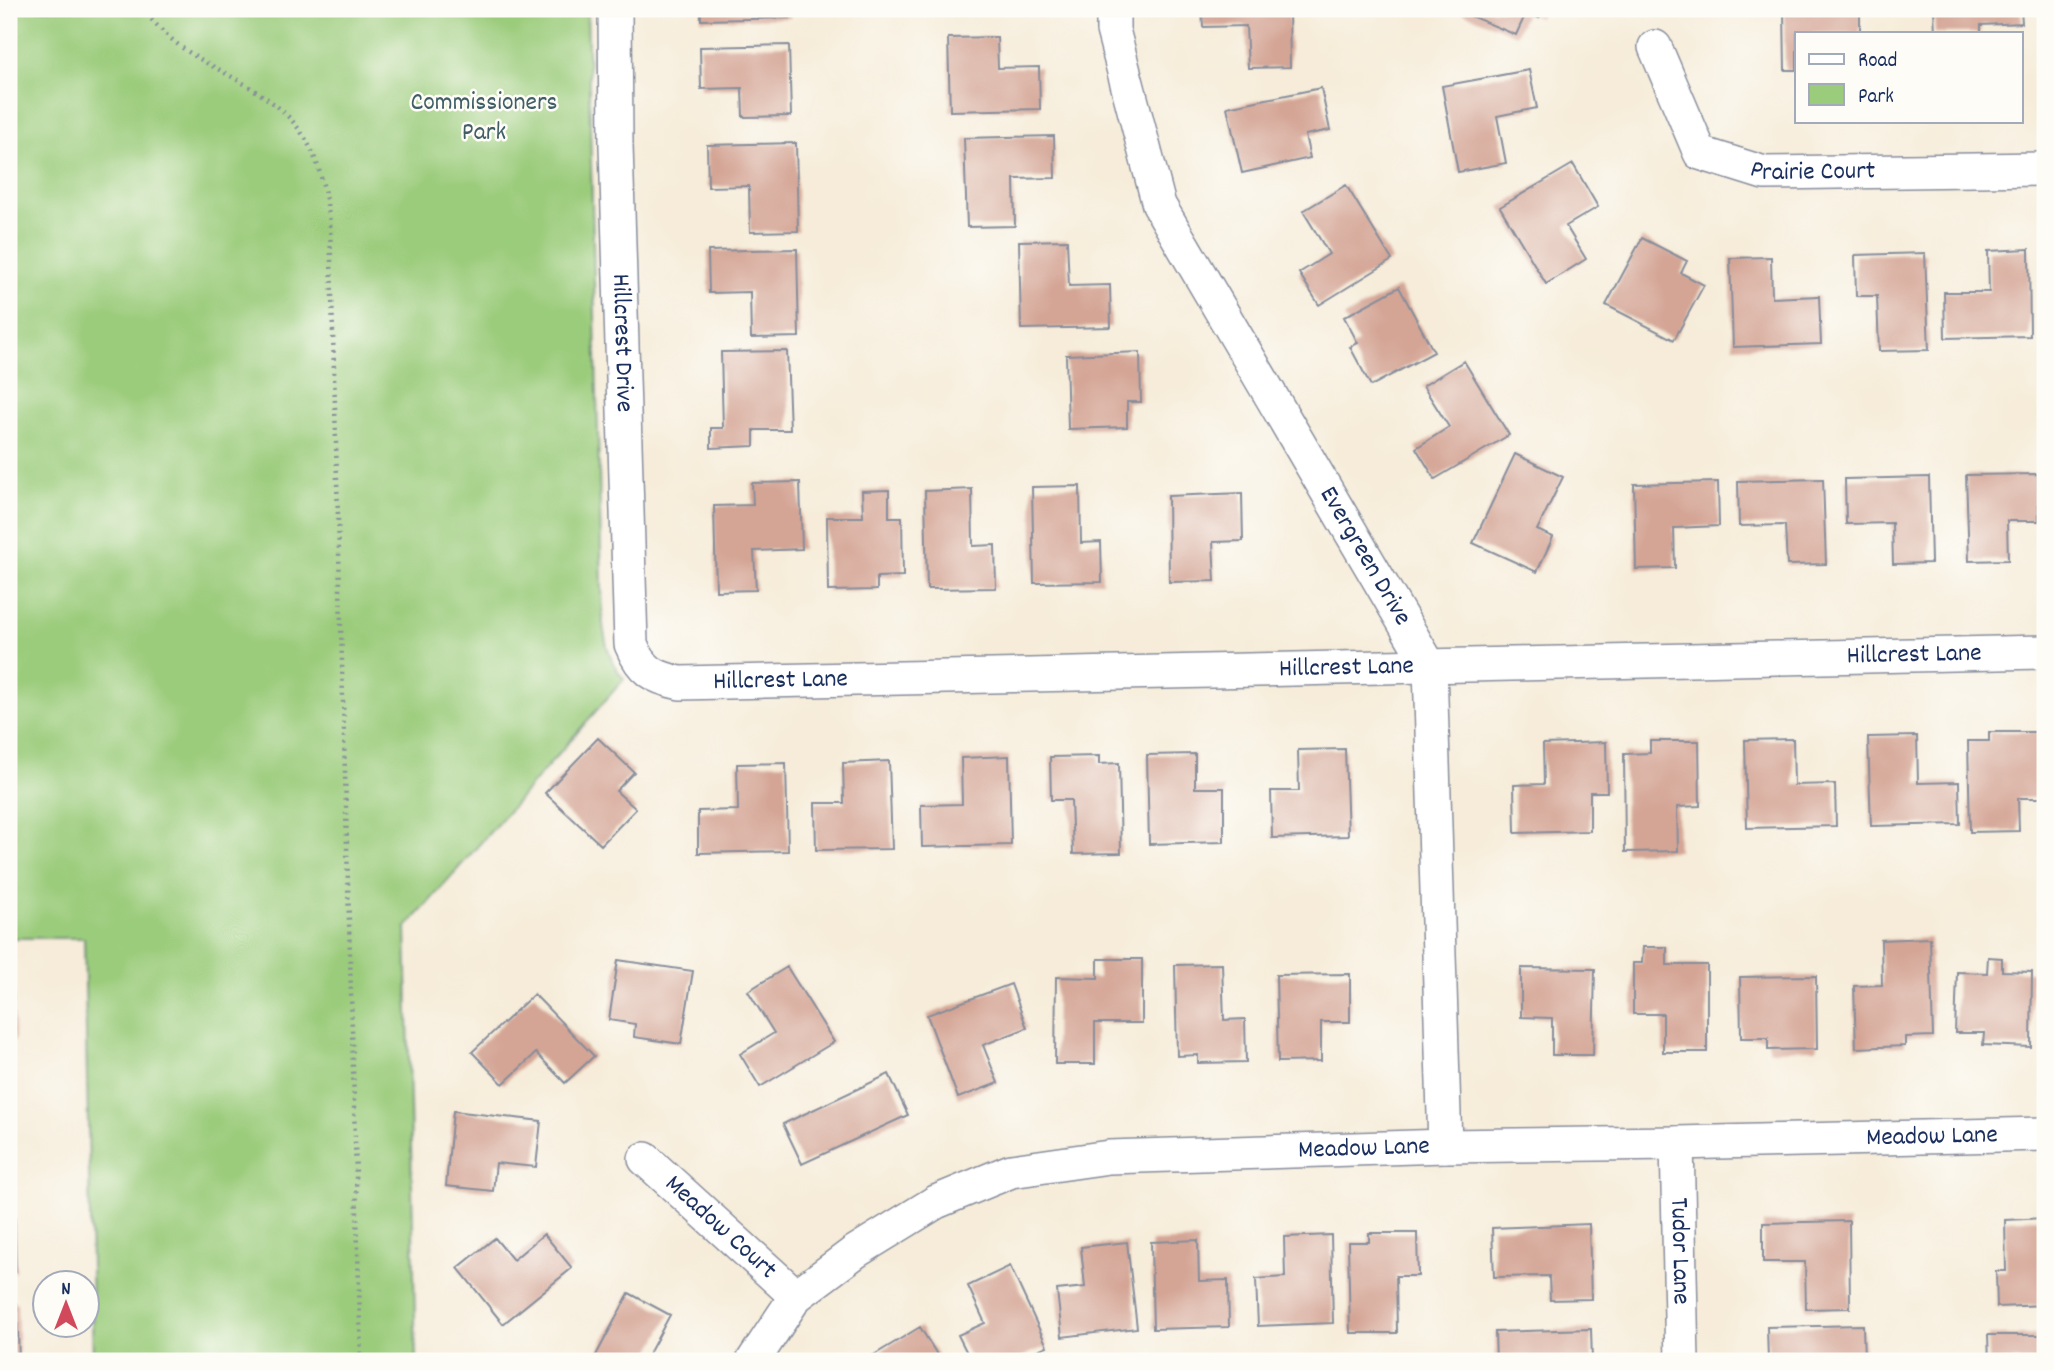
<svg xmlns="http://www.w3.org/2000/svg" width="2054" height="1370" font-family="Dekko,sans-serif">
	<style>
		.green { fill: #9bcc7c; stroke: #5b7e6d; stroke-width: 2 }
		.building { fill: #d4a595 }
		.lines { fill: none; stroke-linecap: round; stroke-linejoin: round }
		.minor-casing { stroke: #888e9c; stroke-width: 36 }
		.path { stroke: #888e9c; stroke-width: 4.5; stroke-dasharray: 2 5; stroke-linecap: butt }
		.minor { stroke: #fff; stroke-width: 33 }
		.labels { text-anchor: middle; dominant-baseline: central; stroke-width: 5; stroke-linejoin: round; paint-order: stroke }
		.park-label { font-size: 26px; fill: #415e67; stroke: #fdfcf7 }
		.street-label { font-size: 26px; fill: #1b2f5e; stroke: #fdfcf7 }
	</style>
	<rect width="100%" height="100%" fill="#fdfcf7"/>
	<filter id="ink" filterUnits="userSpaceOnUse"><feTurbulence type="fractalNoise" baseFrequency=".0143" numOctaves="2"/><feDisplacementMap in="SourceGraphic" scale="14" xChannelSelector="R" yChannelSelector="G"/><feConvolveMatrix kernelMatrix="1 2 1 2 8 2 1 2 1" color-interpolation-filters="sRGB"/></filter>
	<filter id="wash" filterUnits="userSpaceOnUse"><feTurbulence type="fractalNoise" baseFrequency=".00686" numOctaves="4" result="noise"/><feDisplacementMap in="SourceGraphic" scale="28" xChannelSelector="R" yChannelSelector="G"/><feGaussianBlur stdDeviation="1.57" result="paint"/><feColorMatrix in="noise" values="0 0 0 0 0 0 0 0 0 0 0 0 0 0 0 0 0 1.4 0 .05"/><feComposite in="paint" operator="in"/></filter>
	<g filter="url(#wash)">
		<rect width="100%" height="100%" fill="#f6ecd9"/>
		<path class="green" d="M9,9H587L603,625C606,646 610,663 624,679L406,928L416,1361H93L84,938H9Z"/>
		<g id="blocks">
			<path class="building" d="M701,9H790V18L701,20Z
				M1202,9H1289L1290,67L1248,68L1246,26L1203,27Z
				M1462,9H1543L1539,18L1526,13L1516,35L1461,12Z
				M1860,9V33H1797V70H1785L1784,10Z
				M1934,9H2021L2022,23L1981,25V33H1935Z
				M997,37L998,68L1039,67L1040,109L950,111L948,38Z
				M789,45L791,116L743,117L742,88L701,89L700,47Z
				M1529,70L1537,108L1497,116L1506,163L1458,172L1442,86Z
				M1321,88L1330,130L1305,135L1310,158L1242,173L1227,107Z
				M1054,136L1055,178L1014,179L1015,226L967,227L964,138Z
				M796,143L798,231L750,232L749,186L708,187L707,145Z
				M1573,164L1598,207L1566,226L1586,259L1546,284L1500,207Z
				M1346,185L1392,260L1319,305L1299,273L1329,254L1303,211Z
				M1642,238L1687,261L1681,273L1704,285L1674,340L1606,305Z
				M1067,240L1069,286L1110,285L1111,327L1021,329L1019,241Z
				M797,249L799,337L751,338L750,292L709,293L708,251Z
				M2029,249L2030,336L1945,338L1944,292H1989L1988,251Z
				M1925,253L1929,350L1879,351L1877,296H1856L1855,255Z
				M1771,257L1772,298L1819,296L1821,344L1733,347L1730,258Z
				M1399,287L1434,352L1371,386L1350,347L1358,343L1344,317Z
				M787,351L790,430H754V446L711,448V428H723L721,352Z
				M1140,352L1141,402H1127V427L1068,429L1066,355Z
				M1464,361L1509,435L1435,479L1416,448L1449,427L1423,386Z
				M1515,454L1563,477L1537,530L1553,537L1537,572L1473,543Z
				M2038,474L2039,521H2007L2008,560L1969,561L1966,475Z
				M1929,477L1931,563L1893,564L1892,523L1846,524L1845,479Z
				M1823,479L1826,564L1787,565L1785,525L1739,526L1738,481Z
				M800,482L802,549L754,551L756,590L716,591L714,506L753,505L752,483Z
				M1718,482L1719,526L1674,528L1675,568L1636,569L1634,484Z
				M1080,486L1081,543L1101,542L1102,582L1034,583L1032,487Z
				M972,489L973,546L995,545L996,588L927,589L925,491Z
				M889,490V517H902L903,576L877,577V590L828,591L827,517H863L862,491Z
				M1242,493L1243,541L1213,542L1215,581L1169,582L1168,496Z
				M1989,732H2038L2039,768H2045V798H2018L2019,831L1970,832L1968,741H1989Z
				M1917,736L1918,783L1959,782L1960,824L1871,826L1868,737Z
				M598,738L634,772L616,791L636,809L601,845L545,793Z
				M1793,739L1794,785L1835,784L1836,826L1747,828L1745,740Z
				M1650,741H1699L1700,806L1677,807L1678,851L1625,852L1624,754L1650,753Z
				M1606,742L1607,792H1590V831L1515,833L1514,785L1544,784L1543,744Z
				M1345,749L1348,836L1272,838L1271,791H1299L1298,750Z
				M1195,754V788H1224V842L1149,844L1147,755Z
				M1009,756L1011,845L922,847L921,805L962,804L961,758Z
				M1099,756V764L1119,763L1121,853L1073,854L1071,800H1051L1050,757Z
				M889,761L892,849L816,850L815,803H844L843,763Z
				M786,763L788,851L698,853V811L738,810L737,764Z
				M1930,938L1933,1036L1905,1037V1046L1856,1048L1854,986L1882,985L1881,940Z
				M1643,947H1667V965H1707V1052H1663V1014H1633V963H1642Z
				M9,956H12L15,1041H9Z
				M1988,957L2002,958V971L2032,972L2031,1047L1983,1045L1984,1033H1955L1957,972L1987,973Z
				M1098,959H1142V1023H1095V1064H1055L1056,977L1098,978Z
				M618,960L693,971L681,1044L634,1037L635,1024L609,1020Z
				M1222,964L1224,1020L1245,1019L1246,1062L1198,1063V1055L1177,1056L1175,965Z
				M787,967L834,1042L760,1087L740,1054L774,1033L748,991Z
				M1521,968L1595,969L1593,1055H1552V1018L1521,1017Z
				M1350,974V1022H1321V1061L1278,1062L1276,975Z
				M1816,976L1817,1049L1768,1050V1038H1741L1740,977Z
				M1011,984L1027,1028L983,1045L998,1083L958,1098L927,1015Z
				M534,994L594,1056L565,1083L536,1053L503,1084L472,1052Z
				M9,1070H12L14,1155H9Z
				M889,1074L908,1115L802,1164L783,1124Z
				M453,1111L541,1121L536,1167L496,1163L493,1191L446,1186Z
				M9,1187H14L16,1272L9,1273Z
				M2045,1218V1305L1997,1307L1996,1271H2006L2005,1220Z
				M1849,1221L1850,1308L1806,1309L1805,1262H1763V1223Z
				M1589,1224L1591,1299L1550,1300L1549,1276L1494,1277L1492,1228Z
				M1369,1233H1417L1418,1276H1396L1397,1333H1350L1348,1242H1369Z
				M544,1234L572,1268L503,1324L458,1268L495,1238L513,1260Z
				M1331,1235L1333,1323L1258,1326L1256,1279L1285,1277L1284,1237Z
				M1198,1240L1199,1281L1228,1280L1229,1327L1153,1329L1151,1242Z
				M1127,1242L1137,1328L1062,1337L1057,1290L1085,1287L1081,1247Z
				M1010,1266L1047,1346L1013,1361H971L958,1335L985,1323L968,1286Z
				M629,1293L670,1315L645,1361H593Z
				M9,1303H17L19,1361H9Z
				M1863,1325L1864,1361H1768L1767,1327Z
				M920,1327L941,1361H864Z
				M1591,1329L1592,1361H1496L1495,1332Z
				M1988,1335H2045V1361H1989Z"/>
		</g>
	</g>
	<g filter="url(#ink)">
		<use href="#blocks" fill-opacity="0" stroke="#888e9c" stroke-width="2"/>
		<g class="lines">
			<defs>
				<g id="minor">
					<path id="s1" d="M615,9L616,145L631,644C642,671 653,677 680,683L2045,652"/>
					<path id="s2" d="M1113,9V30L1159,205L1430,667L1445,1146"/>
					<path id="s3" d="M1655,47L1700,153L1764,173L2045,169"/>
					<path id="s4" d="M1677,1143L1682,1361"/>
					<path id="s5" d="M645,1159L796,1296"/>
					<path id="s6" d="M753,1361L796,1296L855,1252L936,1202L1011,1171L1109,1157L1445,1146L1677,1143L2045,1134"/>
				</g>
			</defs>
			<use href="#minor" class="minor-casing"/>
			<path class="path" d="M142,9C156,25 171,41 190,53C228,77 277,95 303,135C320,161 325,192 330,222L361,1361"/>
			<use href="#minor" class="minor"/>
		</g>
	</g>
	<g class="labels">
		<g class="park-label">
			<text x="484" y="103">Commissioners<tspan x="484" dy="30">Park</tspan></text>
		</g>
		<g class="street-label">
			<text stroke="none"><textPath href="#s3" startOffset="231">Prairie Court</textPath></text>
			<text stroke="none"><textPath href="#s1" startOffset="334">Hillcrest Drive</textPath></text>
			<text stroke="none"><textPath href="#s2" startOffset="609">Evergreen Drive</textPath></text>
			<text stroke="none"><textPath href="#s1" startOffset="1936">Hillcrest Lane</textPath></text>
			<text stroke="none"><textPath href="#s1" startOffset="1368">Hillcrest Lane</textPath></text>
			<text stroke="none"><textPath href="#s1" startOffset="802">Hillcrest Lane</textPath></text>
			<text stroke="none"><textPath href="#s6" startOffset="1250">Meadow Lane</textPath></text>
			<text stroke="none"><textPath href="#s6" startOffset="682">Meadow Lane</textPath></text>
			<text stroke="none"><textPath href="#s5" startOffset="102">Meadow Court</textPath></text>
			<text stroke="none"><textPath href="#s4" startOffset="108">Tudor Lane</textPath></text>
		</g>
	</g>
	<rect width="2054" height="1370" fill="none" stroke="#fdfcf7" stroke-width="35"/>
	<rect x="1795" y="32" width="228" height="91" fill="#fdfcf7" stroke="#a3aaba" stroke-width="2"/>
	<rect x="1809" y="54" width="35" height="10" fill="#ffffff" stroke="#a3aaba" stroke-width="2"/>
	<text x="1858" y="66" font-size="21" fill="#1b2f5e">Road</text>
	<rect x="1809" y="84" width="35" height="21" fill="#9bcc7c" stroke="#a3aaba" stroke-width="2"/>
	<text x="1858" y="102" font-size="21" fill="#1b2f5e">Park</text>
	<g transform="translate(66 1304)"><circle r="33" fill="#fdfcf7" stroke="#a3aaba" stroke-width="2"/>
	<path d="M0-5L12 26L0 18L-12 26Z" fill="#d1495b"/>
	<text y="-10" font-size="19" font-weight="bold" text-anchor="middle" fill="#1b2f5e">N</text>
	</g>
</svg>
